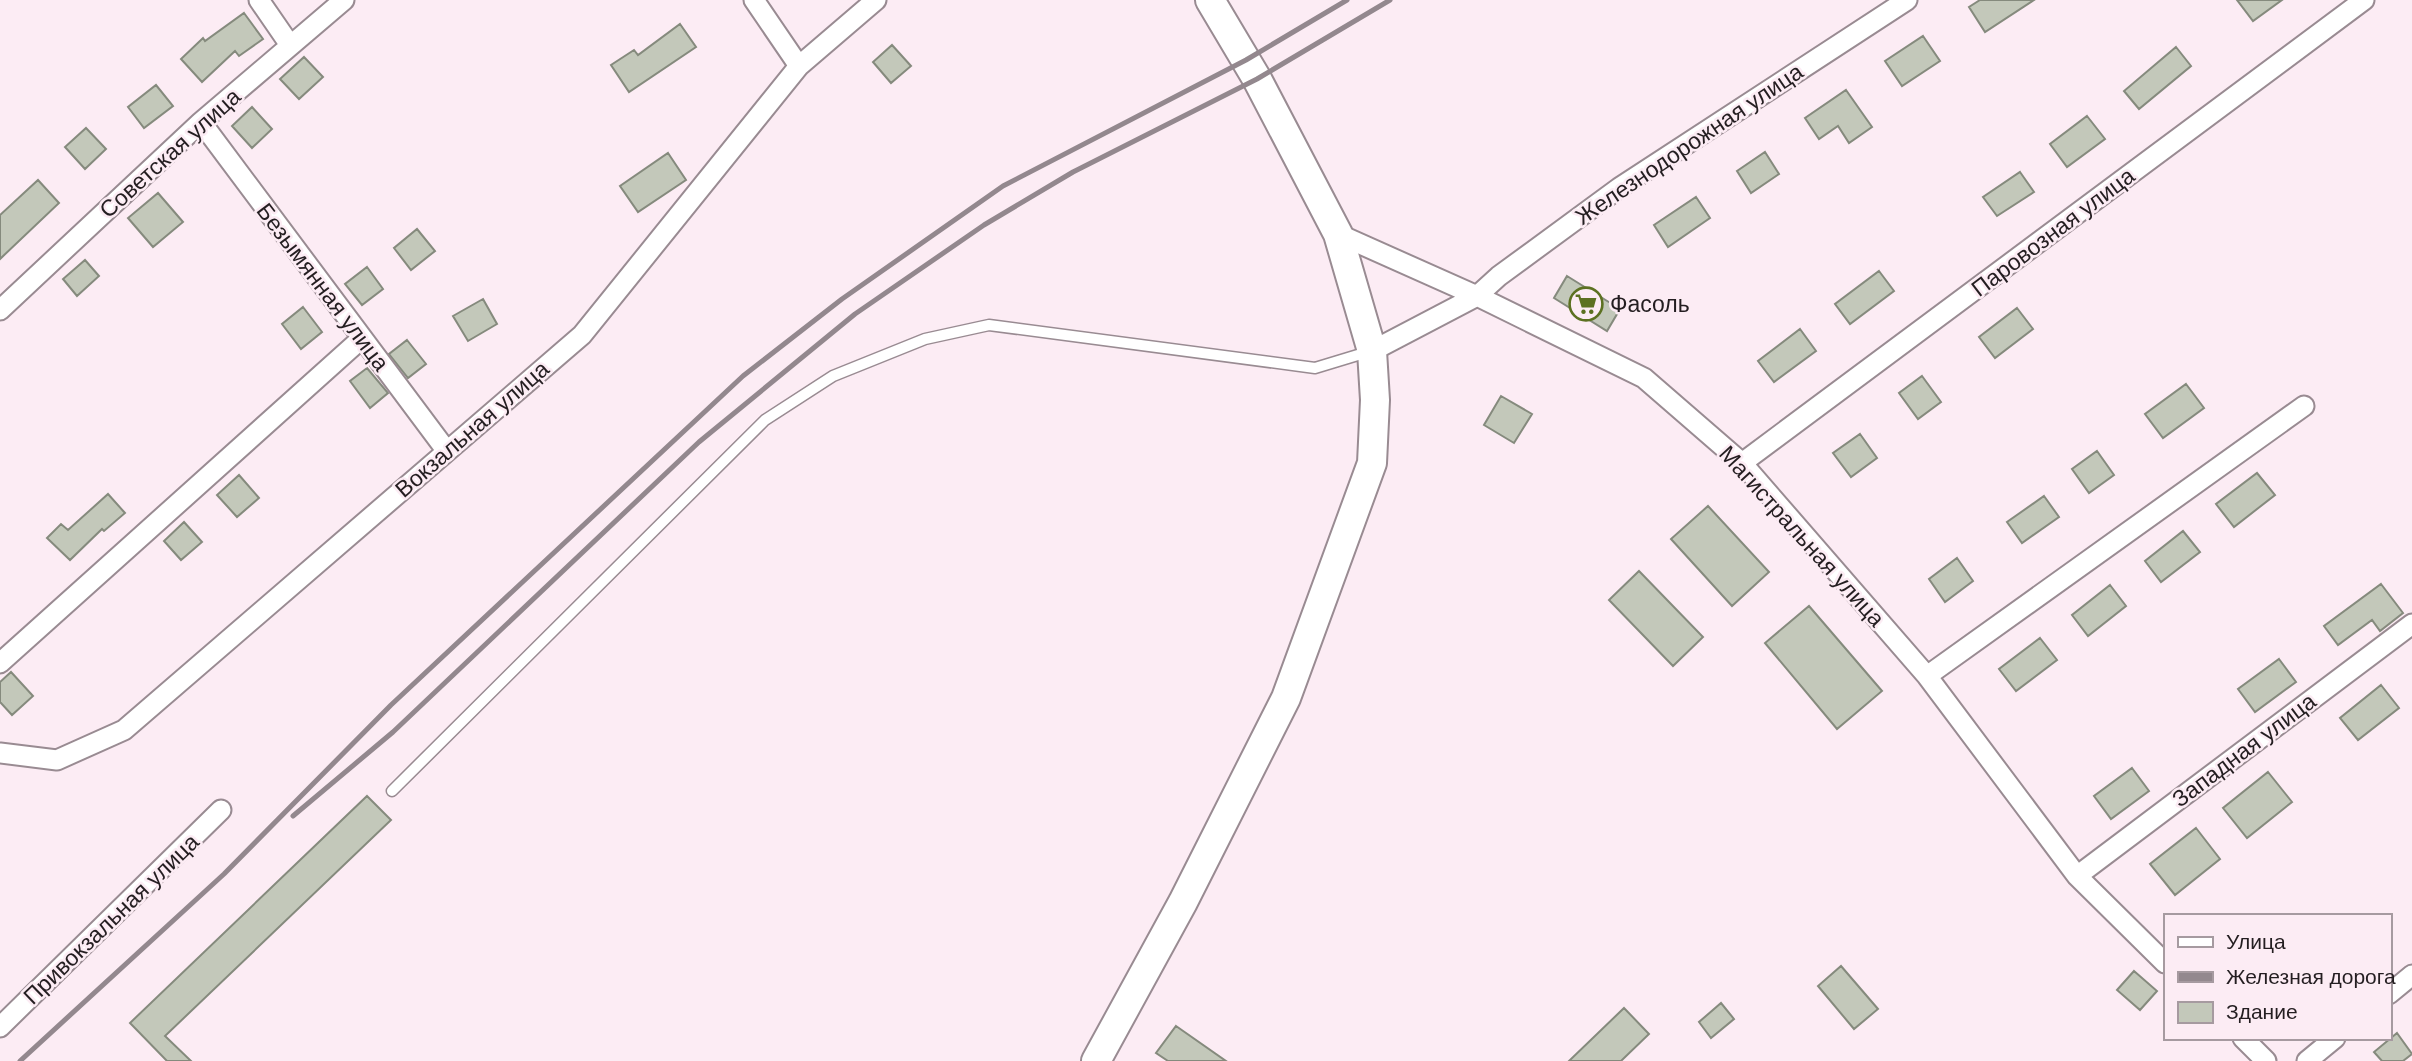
<svg xmlns="http://www.w3.org/2000/svg" width="2412" height="1061" font-family="'DM Sans',sans-serif">
	<style>
		.building { fill: #c3c8ba; stroke: #858a7d; stroke-width: 2 }
		.lines { fill: none; stroke-linecap: round; stroke-linejoin: round }
		.lane-casing { stroke: #998b92; stroke-width: 13 }
		.street-casing { stroke: #998b92; stroke-width: 23 }
		.secondary-casing { stroke: #998b92; stroke-width: 32 }
		.lane { stroke: #fff; stroke-width: 10 }
		.street { stroke: #fff; stroke-width: 19 }
		.secondary { stroke: #fff; stroke-width: 28 }
		.rail { stroke: #93888e; stroke-width: 5 }
		.labels { text-anchor: middle; dominant-baseline: central; stroke-width: 5; stroke-linejoin: round; paint-order: stroke }
		.street-label { font-size: 23px; fill: #241e21; stroke: #fcecf4 }
		.poi-label { font-size: 23px; fill: #241e21; stroke: #fcecf4; text-anchor: start }
	</style>
	<rect width="100%" height="100%" fill="#fcecf4"/>
	<path class="building" d="M1980,0H2034L1985,32L1969,7Z
		M2237,0H2282L2253,21Z
		M244,13L263,39L239,56L235,51L202,82L181,59L203,38L205,41Z
		M680,24L696,47L629,92L611,65L634,50L638,55Z
		M1923,36L1940,61L1902,86L1885,61Z
		M892,45L911,66L891,83L873,62Z
		M2176,47L2191,66L2139,109L2124,91Z
		M304,57L323,77L299,99L280,79Z
		M156,85L173,106L144,128L128,107Z
		M1846,90L1872,127L1849,143L1838,126L1819,139L1805,118Z
		M252,107L272,129L252,148L232,126Z
		M2087,116L2105,139L2067,167L2050,144Z
		M86,128L106,149L85,169L65,147Z
		M1765,152L1779,174L1751,193L1737,171Z
		M668,153L686,180L638,212L620,186Z
		M2020,172L2034,192L1997,216L1983,197Z
		M38,180L59,203L0,259V215Z
		M158,193L183,222L153,247L128,218Z
		M1696,197L1710,218L1668,247L1654,225Z
		M417,229L435,251L411,270L394,248Z
		M85,260L99,276L77,296L63,279Z
		M367,267L383,289L362,305L345,284Z
		M1879,271L1894,291L1850,324L1835,304Z
		M1567,276L1620,309L1607,331L1554,298Z
		M483,299L497,324L468,341L453,316Z
		M303,307L322,332L301,349L282,324Z
		M2017,308L2033,329L1995,358L1979,337Z
		M1800,329L1816,351L1774,382L1758,361Z
		M407,340L426,364L408,378L389,354Z
		M367,368L388,393L370,408L350,381Z
		M1922,376L1941,402L1918,419L1899,393Z
		M2186,384L2204,408L2163,438L2145,414Z
		M1501,396L1532,414L1514,443L1484,425Z
		M1860,434L1877,458L1851,477L1833,453Z
		M2097,451L2114,475L2089,493L2072,469Z
		M2257,473L2275,495L2234,527L2216,504Z
		M239,475L259,498L237,517L217,495Z
		M108,494L125,513L104,531L102,529L70,560L47,538L61,524L68,530Z
		M2044,496L2059,517L2022,543L2007,522Z
		M1708,506L1769,572L1732,606L1671,539Z
		M184,522L202,542L181,560L164,541Z
		M2183,531L2200,552L2161,582L2145,561Z
		M1957,558L1973,581L1945,602L1929,579Z
		M1639,571L1703,637L1673,666L1609,600Z
		M2381,584L2403,613L2380,631L2372,620L2338,645L2324,626Z
		M2110,585L2126,606L2088,636L2072,615Z
		M1809,606L1882,691L1837,729L1765,643Z
		M2040,638L2057,660L2016,691L1999,669Z
		M2279,659L2296,682L2255,712L2238,689Z
		M11,672L33,696L12,715L0,702V682Z
		M2381,685L2399,708L2358,740L2340,718Z
		M2132,768L2149,791L2111,819L2094,796Z
		M2268,772L2292,802L2247,838L2223,808Z
		M367,796L391,820L165,1036L191,1061H167L130,1023Z
		M2196,828L2220,859L2175,895L2150,864Z
		M1841,966L1878,1009L1854,1029L1818,986Z
		M2134,971L2157,991L2140,1010L2117,990Z
		M1721,1003L1734,1019L1711,1038L1699,1022Z
		M1624,1008L1649,1034L1621,1061H1569Z
		M1176,1026L1226,1061H1168L1156,1053Z
		M2397,1033L2412,1054L2403,1061H2382L2374,1052Z"/>
	<g class="lines">
		<defs>
			<path id="lane" d="M392,791L765,420L833,376L925,339L989,325L1315,368L1371,351"/>
			<path id="street" d="M259,0L290,45
				M754,0L799,66
				M201,122L446,450
				M1338,234L1477,296L1644,378L1742,463L1927,676L2077,876L2165,963
				M0,310L201,122L344,0
				M1372,351L1477,296L1499,276L1619,188L1907,0
				M1742,463L2364,0
				M0,663L361,339
				M1927,676L2304,406
				M0,753L57,760L124,730L582,335L799,66L876,0
				M2077,876L2412,624
				M2389,994L2412,975
				M0,1027L221,810
				M2243,1038L2266,1061
				M2307,1061L2335,1038"/>
			<path id="secondary" d="M1096,1061L1183,902L1286,698L1372,463L1375,400L1372,351L1338,234L1257,79L1210,0"/>
		</defs>
		<use href="#lane" class="lane-casing"/>
		<use href="#street" class="street-casing"/>
		<use href="#secondary" class="secondary-casing"/>
		<use href="#lane" class="lane"/>
		<use href="#street" class="street"/>
		<use href="#secondary" class="secondary"/>
		<path class="rail" d="M293,816L393,732L699,442L855,314L984,225L1073,172L1257,79L1390,0
			M20,1061L224,874L391,705L743,376L842,299L1003,186L1246,60L1347,0"/>
	</g>
	<defs>
		<symbol id="supermarket-ring" viewBox="-11 -11 22 22"><circle r="9.5" fill="#fcecf4" stroke="#5c7121" stroke-width="1.5"/><path d="M-6-5.5h2.5l.6 2H6L4.5 2H-2.5L-4.4-4H-6ZM-1.5 3.2a1.3 1.3 0 1 0 .1 0ZM3 3.2a1.3 1.3 0 1 0 .1 0Z" fill="#5c7121"/></symbol>
	</defs>
	<g fill-rule="evenodd">
		<use href="#supermarket-ring" x="1567" y="285" width="38" height="38"/>
	</g>
	<g class="labels">
		<g class="street-label">
			<text transform="translate(1689 144) rotate(-34)">Железнодорожная улица</text>
			<text transform="translate(170 153) rotate(-42)">Советская улица</text>
			<text transform="translate(2053 232) rotate(-37)">Паровозная улица</text>
			<text transform="translate(323 287) rotate(53)">Безымянная улица</text>
			<text transform="translate(472 429) rotate(-41)">Вокзальная улица</text>
			<text transform="translate(1802 536) rotate(48)">Магистральная улица</text>
			<text transform="translate(2244 750) rotate(-37)">Западная улица</text>
			<text transform="translate(111 919) rotate(-44)">Привокзальная улица</text>
		</g>
		<g class="poi-label">
			<text x="1610" y="304">Фасоль</text>
		</g>
	</g>
	<rect x="2164" y="914" width="228" height="126" fill="#fcecf4" stroke="#a69aa0" stroke-width="2"/>
	<rect x="2178" y="937" width="35" height="10" fill="#ffffff" stroke="#a69aa0" stroke-width="2"/>
	<text x="2226" y="949" font-size="21" fill="#241e21">Улица</text>
	<rect x="2178" y="972" width="35" height="10" fill="#93888e" stroke="#a69aa0" stroke-width="2"/>
	<text x="2226" y="984" font-size="21" fill="#241e21">Железная дорога</text>
	<rect x="2178" y="1002" width="35" height="21" fill="#c3c8ba" stroke="#a69aa0" stroke-width="2"/>
	<text x="2226" y="1019" font-size="21" fill="#241e21">Здание</text>
</svg>
